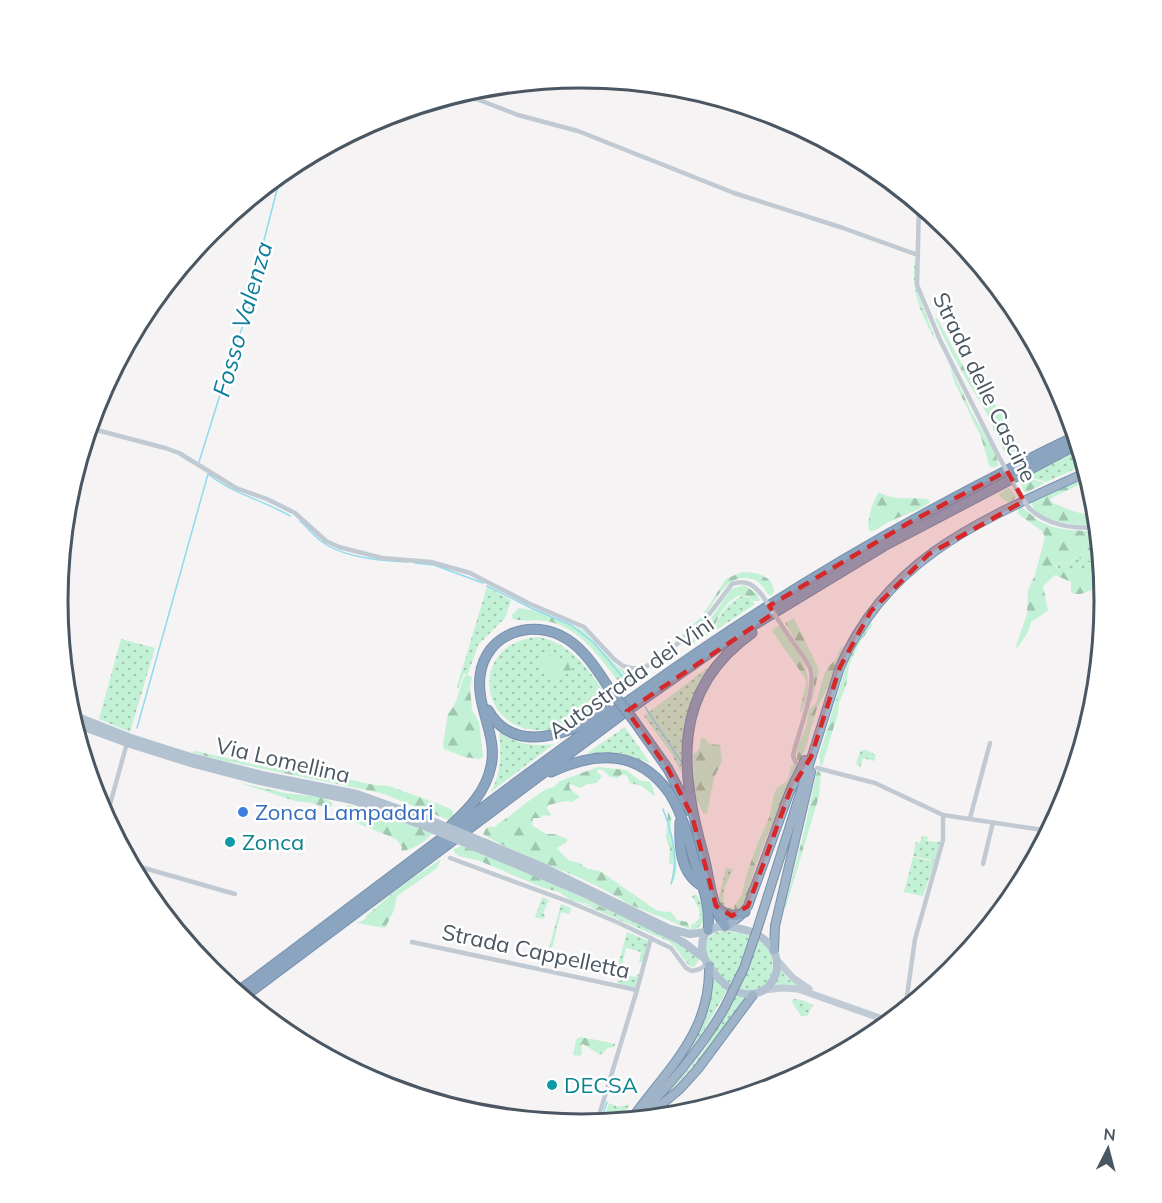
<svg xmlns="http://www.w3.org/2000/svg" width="1162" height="1203" font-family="Mulish,sans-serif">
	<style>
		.grass { fill: url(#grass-dots) }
		.forest { fill: url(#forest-firs) }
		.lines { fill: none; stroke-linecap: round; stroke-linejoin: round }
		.stream { stroke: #90daee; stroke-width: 1.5 }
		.trunk-casing { stroke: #7690ad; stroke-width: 10 }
		.motorway-casing { stroke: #7690ad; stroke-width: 11 }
		.minor { stroke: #c1cad2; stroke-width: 4.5 }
		.secondary { stroke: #c1cbd6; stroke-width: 7 }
		.primary { stroke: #b3c2d1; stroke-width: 8 }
		.trunk { stroke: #9fb4c9; stroke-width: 8 }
		.motorway { stroke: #8ba5c1; stroke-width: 9 }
		.trunk-bridge-casing { stroke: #7690ad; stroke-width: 10; stroke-linecap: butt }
		.motorway-bridge-casing { stroke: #7690ad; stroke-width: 11; stroke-linecap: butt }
		.minor-bridge { stroke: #c1cad2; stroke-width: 4.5 }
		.primary-bridge { stroke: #b3c2d1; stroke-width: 8 }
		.trunk-bridge { stroke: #9fb4c9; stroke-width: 8 }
		.motorway-bridge { stroke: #8ba5c1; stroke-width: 9 }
		.marked { fill: #d62828; fill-opacity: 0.2; stroke: #d62828; stroke-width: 4.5; stroke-dasharray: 12 8; stroke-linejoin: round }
		.shop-dot { fill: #3f7fe0; stroke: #fff; stroke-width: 2 }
		.culture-dot { fill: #0f9aa8; stroke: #fff; stroke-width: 2 }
		.labels { text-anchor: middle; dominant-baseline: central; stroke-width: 5; stroke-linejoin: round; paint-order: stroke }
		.street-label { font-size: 22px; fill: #4a5661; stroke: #fff }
		.shop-label { font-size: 22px; fill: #366cbe; stroke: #fff; text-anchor: start }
		.culture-label { font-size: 22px; fill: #0d838f; stroke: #fff; text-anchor: start }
		.water-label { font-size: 24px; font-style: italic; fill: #0c7c9b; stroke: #fff }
		.rim { fill: none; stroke: #4a5661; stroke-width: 3 }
	</style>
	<defs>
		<pattern id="grass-dots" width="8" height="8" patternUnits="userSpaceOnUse" patternTransform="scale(1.5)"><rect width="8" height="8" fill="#c3f1d5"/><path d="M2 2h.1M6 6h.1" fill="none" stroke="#a0c6b0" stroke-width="1.8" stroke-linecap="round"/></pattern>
		<pattern id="forest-firs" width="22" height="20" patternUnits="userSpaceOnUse" patternTransform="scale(1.5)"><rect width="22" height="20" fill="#c3f1d5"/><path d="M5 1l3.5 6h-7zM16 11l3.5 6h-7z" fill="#a0c6b0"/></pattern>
	</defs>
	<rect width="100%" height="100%" fill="#f5f3f3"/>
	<path class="grass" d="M915,259L917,291L936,341C921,315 910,290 915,259Z
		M1080,449L1084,465L1046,482L1029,477L1037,469Z
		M1087,543L1096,545L1100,548L1103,578L1093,571H1084L1077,568L1070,572L1059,571L1055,562L1070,563L1075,557L1088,561L1096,559L1097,554L1082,548Z
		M487,587L511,600L505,618L478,645L468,674H464L458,689L457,686Z
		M743,596L749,598L755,604L715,631C717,617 729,601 743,596Z
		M539,637C575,645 589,672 610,700C599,708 587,717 575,722C482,762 457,642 539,637Z
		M121,639L155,648L130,732L99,719Z
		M715,662C688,701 681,725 681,772L671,753L644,716Z
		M625,727L650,763L621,753H587Z
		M499,732C516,744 533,747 554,744L491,792C501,772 502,755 499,732Z
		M861,750H866L876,755L874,761L863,758L860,768L856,763Z
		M1046,812L1058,815L1051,829L1042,827Z
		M922,836L928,837L927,841L940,842L935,861L913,856L916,842L920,843Z
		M913,857L935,862L923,896L904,892Z
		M726,868L733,869L724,889L723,902L726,907L733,908L734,911L724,910L718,901Z
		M575,893L680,944L696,955L699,960L694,967L689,966L675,947L668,941L576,901L614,914Z
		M696,894C705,907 711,926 691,930V925L695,923L700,917L699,908L692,896Z
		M542,897L549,900L543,913L545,915L543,919L535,917Z
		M561,904L571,908L570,914L561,912L552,948H549Z
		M627,932L649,941L643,962H639L641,952L626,948L621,969H617Z
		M717,932C803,927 775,1016 729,986C724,983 721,976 718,971C710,961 702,951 708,938Z
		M780,968L787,978L799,987H772L778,979Z
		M637,974L639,975L636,986L634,987L617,983L618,980L624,981L625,975L635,977Z
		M712,976L727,990L696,1044L662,1086C678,1064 698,1040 707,1014C710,1001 711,989 712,976Z
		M735,995L748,998L697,1068L659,1103L692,1066L706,1047Z
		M793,999L802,1000L813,1005L807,1016H801L792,1002Z
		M609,1103L618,1107L630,1104C626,1112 617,1115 613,1122L602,1123Z"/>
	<path class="forest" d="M935,318H937L969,377L1006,416L1018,452L1009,454L1004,451C995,434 989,416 979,400C963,374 947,346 935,318Z
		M949,363L970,409L995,453L999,465L992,468L989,465L981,437L954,381Z
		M1088,477L1089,480L1053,497L1050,500C1054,505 1057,504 1063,507C1074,512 1084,515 1096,514L1097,525C1083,527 1031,521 1032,502Z
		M1026,478L1043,482V484L1025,493L1020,482Z
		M1008,488L1011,489L1016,497L1010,503L1001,498L999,494Z
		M879,492C892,501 912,497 927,499L930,502C919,511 903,515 891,521C882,524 879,531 869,531C866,522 873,500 879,492Z
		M1020,507C1028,510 1034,519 1043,523C1061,531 1079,531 1098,531L1100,548L1096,545L1087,543L1082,548L1097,554L1096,559L1088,561L1075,557L1070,563L1057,562L1055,565L1059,571L1070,572L1077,568L1084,571H1095L1103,578L1105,598L1099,596L1092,590L1081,594H1074L1071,591V582L1055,575L1043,586L1048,611L1031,622C1029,632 1023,641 1017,648L1016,646L1027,614L1028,590L1035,575L1045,537L1042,531L1017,513Z
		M742,572C756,572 774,576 774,592L771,595H768C760,576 740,572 726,586C716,595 710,610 701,621C694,629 685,636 677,643L675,642L702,616L726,579Z
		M744,585L756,593L760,600L759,601H753C736,582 716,617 713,632L686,647V645L707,624L731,589Z
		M519,608L541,612L583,630L617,666L634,677L635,682L629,688L623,687C601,661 583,628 546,621C535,619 524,622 513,619L512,615Z
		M794,618L819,670L812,701L810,700L813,690L814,671L785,623Z
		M871,621L872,626L861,640L849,665L846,686L839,703L838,713L822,766L820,764L819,756L846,666L857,643Z
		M779,626C801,659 819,672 801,713L800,711L806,682L805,678L772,631L774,628Z
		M841,646L842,652L828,687L817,708L805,750L800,761L797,760V748L806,727L809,710L816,703L824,675L829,666L836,659Z
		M550,655L557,660L567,661L572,672L551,677L541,665L544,659Z
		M466,674L472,677L470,687L472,710L479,722L483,757L480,759L464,757L444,749L443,745L448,713C459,704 458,687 466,674Z
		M701,738H704L710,744L720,745L722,761L714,778L707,814L703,813C701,807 696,801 695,795C692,782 696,768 691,757L699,749Z
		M196,751L261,766L348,779L374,785L389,786L444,806L452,810L454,816L449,820L381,793L225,761L191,752Z
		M795,764L798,767L794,773C783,807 764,838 754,871C750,884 749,904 735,911L734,906C743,897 743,889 746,877C752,857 760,837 769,818C771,813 772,799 775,792C777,785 785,785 788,779C789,775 790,770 791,766Z
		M598,767L626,770L639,780L650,782L655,794L654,796L642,786L630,783L627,776L622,774L618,778L610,777L604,771L598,769L597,772L602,776L597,783L587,784L581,788L569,784L570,789L580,797L572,802L566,801L548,805L547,809L551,814L550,816L543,815L541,818H533L532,825L546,834H554L567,839V842L557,848L568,860L579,863L588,869L600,871L653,908L658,911L671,912L677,920L687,922L690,929L626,903C620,897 613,895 606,891C567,869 521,858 483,834L487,827H495L499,823L507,818L530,800L546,789L554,787L560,781Z
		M817,771L821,772L819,796L785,910V904L802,840Z
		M240,783L285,793L321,797L333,803L331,807H323L312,803L295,801Z
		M348,805L387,814L433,833C424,842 414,850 401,851L402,847L396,839L350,820V817L338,810Z
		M668,811C674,819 669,825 671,834C674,849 682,870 671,884L673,866V864H669L670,847L666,838Z
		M462,846L565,888L615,914L602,911L585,903L572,901L559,892L541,887L480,861L459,856L454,852V849Z
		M441,859L437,868L397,896L394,910L385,928L357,923L365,919L366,916L400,887Z
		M580,1037C592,1039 603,1041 615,1044V1047L608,1048L600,1055L583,1044L581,1045L582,1054L580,1056L573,1055L576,1040Z"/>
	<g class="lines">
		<path class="stream" d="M457,94L476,101
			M199,462L229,366L251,302L262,248L281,174
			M208,474C233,494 263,500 290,516
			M300,521C307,527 313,535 321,541C341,557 382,561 407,562
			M415,563L434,565L483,583
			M487,586L531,608L571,625L594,643L631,687
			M645,707L682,763
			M137,728L208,474
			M663,809C672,832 680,860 671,884
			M600,1124L607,1102"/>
		<defs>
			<path id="trunk" d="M727,926L740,916L748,906L790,791L805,760
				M758,927L840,667C888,556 984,519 1087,472
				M774,950L775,926L811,772
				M637,1119C670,1084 701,1049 725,1007
				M644,1119L680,1089L698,1069L753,995
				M630,1121C666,1070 711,1034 709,966"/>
			<path id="motorway" d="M488,710C514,757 573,733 607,710
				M632,718L668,769L690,811
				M551,772C596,751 639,749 670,794C682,813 688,837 694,859C701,882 711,905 708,930
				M680,822C679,846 680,873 702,886
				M451,825C469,809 486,791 491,766C498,736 476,707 480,676C485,633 533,617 567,639C586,651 599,673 611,691
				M716,906C724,916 734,918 745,912
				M725,926C711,906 710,880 704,857C680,771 670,691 752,633
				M236,993C389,879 540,761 697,653C817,571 945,499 1076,436
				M242,998L621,715L724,643L884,546L1078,444"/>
		</defs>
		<use href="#trunk" class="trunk-casing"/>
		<use href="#motorway" class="motorway-casing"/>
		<path class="minor" d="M461,93L518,115L578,131L734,193L843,228L918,255
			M919,204L917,285L940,340L998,455
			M89,428L165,448L179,453L236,488L267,499L295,513L326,541L339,547L382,558L431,562L470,573L528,603L584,627L614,659L623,666L631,668L641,669L647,666L684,639L704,621L732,584C746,579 754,585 762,595
			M1029,508C1048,526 1072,528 1098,528
			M786,632C794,644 804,656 810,668C817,685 799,732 794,751L793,756L796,763
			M817,768L875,783L943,815L1050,831
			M970,818L990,743
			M106,819L127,743
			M450,858L567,901L619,923L671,948L686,968L692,971L700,969L707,964
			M130,864L235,894
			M983,864L993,822
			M412,942L637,990L651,938
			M905,1010L915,939L943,840V815
			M598,1119L637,990"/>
		<path class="secondary" d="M777,960L793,978L809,989
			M764,990L782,988L798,989L891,1022"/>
		<path class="primary" d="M70,714L131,738L191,757L262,775L357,794L427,819
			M73,723L130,744L194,764L255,780L352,800L422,825
			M486,843L543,867L670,929L690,934L706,932
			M475,847L579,891L683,942L704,958
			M717,927C728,926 739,928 749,931C810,954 759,1034 712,970C703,959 698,946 706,932Z"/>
		<use href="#trunk" class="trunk"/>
		<use href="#motorway" class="motorway"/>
		<defs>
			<path id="trunk-bridge" d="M725,1007L744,968L758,927"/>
			<path id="motorway-bridge" d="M611,691L632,718"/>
		</defs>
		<use href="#trunk-bridge" class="trunk-bridge-casing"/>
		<use href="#motorway-bridge" class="motorway-bridge-casing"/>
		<path class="minor-bridge" d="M998,455L1018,492L1029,508
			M762,595L786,632"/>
		<path class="primary-bridge" d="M427,819L486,843
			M422,825L475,847"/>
		<use href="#trunk-bridge" class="trunk-bridge"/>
		<use href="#motorway-bridge" class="motorway-bridge"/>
	</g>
	<path class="marked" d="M1007,471L1024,501L929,554L871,611L840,667L811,757L790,791L748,906L732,916L716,906L692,816L668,769L627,711L774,613L769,606L912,521Z"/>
	<circle class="shop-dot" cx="243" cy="812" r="6"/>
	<g class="culture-dot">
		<circle cx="230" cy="842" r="6"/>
		<circle cx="552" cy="1085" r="6"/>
	</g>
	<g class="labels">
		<g class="street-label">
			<text transform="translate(985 387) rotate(64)">Strada delle Cascine</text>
			<text transform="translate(631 677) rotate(-35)">Autostrada dei Vini</text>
			<text transform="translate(283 760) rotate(13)">Via Lomellina</text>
			<text transform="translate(536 951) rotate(12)">Strada Cappelletta</text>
		</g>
		<g class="shop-label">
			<text x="255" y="812">Zonca Lampadari</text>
		</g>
		<g class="culture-label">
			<text x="242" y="842">Zonca</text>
			<text x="564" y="1085">DECSA</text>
		</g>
		<g class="water-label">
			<text transform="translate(242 319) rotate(-74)">Fosso Valenza</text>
		</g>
	</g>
	<path d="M0 0H1162V1203H0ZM68 601a513 513 0 1 1 1026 0a513 513 0 1 1-1026 0Z" fill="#fff" fill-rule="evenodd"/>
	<path class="rim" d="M68 601a513 513 0 1 1 1026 0a513 513 0 1 1-1026 0Z"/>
	<g transform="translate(1108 1149) rotate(6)" stroke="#ffffff" stroke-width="4.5" paint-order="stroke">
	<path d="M0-4.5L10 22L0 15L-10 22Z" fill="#4a5661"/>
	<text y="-9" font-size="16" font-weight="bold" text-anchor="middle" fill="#4a5661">N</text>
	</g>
</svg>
